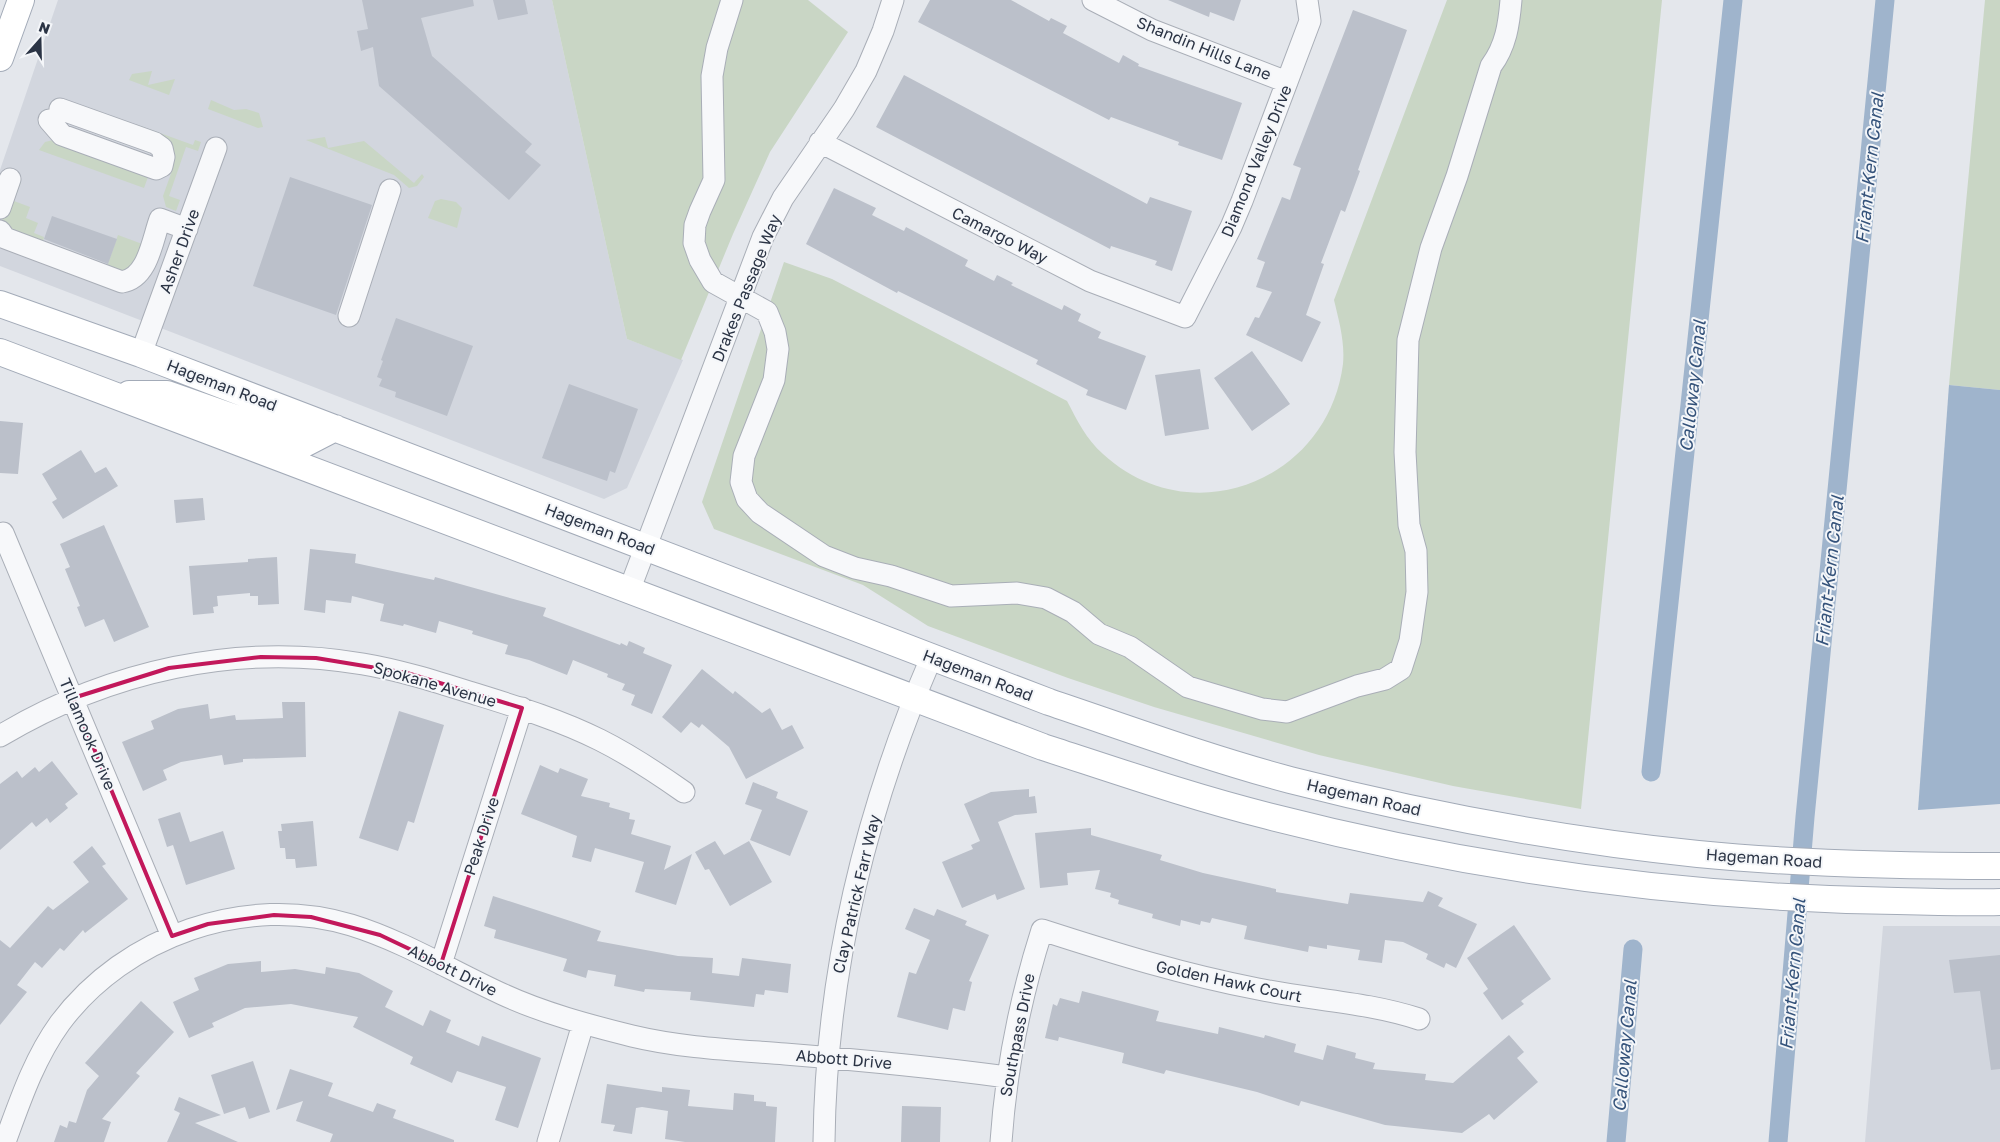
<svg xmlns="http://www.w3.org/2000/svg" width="2000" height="1142" font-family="'Golos Text',sans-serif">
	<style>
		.built { fill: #d2d6de }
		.green { fill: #c9d6c5 }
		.water { fill: #9fb4cc }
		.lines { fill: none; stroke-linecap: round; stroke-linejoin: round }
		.canal { stroke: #9fb4cc; stroke-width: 19 }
		.building { fill: #bbc0ca }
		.minor-casing { stroke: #a9aeb7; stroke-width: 23 }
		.major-casing { stroke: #a3abb8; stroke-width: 28 }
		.minor { stroke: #f7f8fa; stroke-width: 21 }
		.major { stroke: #fff; stroke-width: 26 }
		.marked { fill: none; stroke: #c2185b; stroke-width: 4; stroke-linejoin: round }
		.labels { text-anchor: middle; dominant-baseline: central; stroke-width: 4; stroke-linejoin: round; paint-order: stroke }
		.street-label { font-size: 16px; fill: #2b3445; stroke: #f4f6f9 }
		.water-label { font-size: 18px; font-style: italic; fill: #34527a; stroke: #f4f6f9 }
	</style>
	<rect width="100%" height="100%" fill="#e4e7ec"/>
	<path class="built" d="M58,0H552L627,339L683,360L627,488L604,499L0,266V170Z
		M1883,926H2000V1142H1865Z"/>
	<path class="green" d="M552,0H808L848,32L770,152L733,234L681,360L627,339Z
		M1447,0H1662L1581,809L1453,786L1319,755L1154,707L1068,678L928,626L863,585L714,529L702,502L784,262L832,279L1067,401C1077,420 1086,439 1103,454C1191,535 1328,481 1343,364C1345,342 1339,321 1334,300Z
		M1985,0H2000V390L1949,385Z
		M152,71L148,85L175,79L169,95L129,80L132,74Z
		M211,100L234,110L246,109L259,113L263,127L258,128L208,109Z
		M135,124L193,145L195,140L201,142L198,151L186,147L169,196L180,200L176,211L166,207L163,196L173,168L172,143L140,131H132Z
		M325,137L328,148L364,141L414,183L422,174L424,177L417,186L409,188L394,175L306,140Z
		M53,140L148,177L144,188L39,150L45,142Z
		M18,181L21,182L14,201L30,207L26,218L38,223L34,233L44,237L42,246C27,240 4,236 2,217Z
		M441,199L456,202L462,208L457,228L428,218L435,201Z
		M118,235L145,245L131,274L106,269Z"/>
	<path class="water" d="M1949,385L2000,390V804L1918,810Z"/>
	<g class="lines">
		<path class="canal" d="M1651,772L1733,0
			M1616,1142L1633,949
			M1778,1142L1805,817L1885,0"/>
	</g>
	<path class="building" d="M362,0H473L474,6L421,18L432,56L532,144L525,152L541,165L509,200L379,86L373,47L361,51L357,31L368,29Z
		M493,0H525L528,14L498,20Z
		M930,0H1011L1049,21L1051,18L1067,26L1063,33L1119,63L1123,55L1139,64L1138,66L1242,103L1222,160L1178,145L1179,142L1111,117L1109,120L918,22Z
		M1168,0H1241L1234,21L1210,12L1209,17Z
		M1353,10L1407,30L1358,170L1360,171L1345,212L1341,210L1321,263L1324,264L1306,315L1321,322L1302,362L1246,335L1255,317L1259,318L1272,292L1256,287L1265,262L1257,259L1282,197L1290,200L1301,168L1293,165Z
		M904,75L1147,204L1150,197L1192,211L1172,271L1155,265L1157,261L1111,246L1110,249L876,127Z
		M290,177L372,205L336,315L253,286Z
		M834,188L876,208L872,215L904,231L906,227L968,260L965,266L994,281L997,275L1013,283L1011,285L1062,310L1064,305L1081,314L1078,321L1101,332L1098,338L1146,356L1126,410L1086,395L1088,390L1036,364L1038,360L898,291L897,293L806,244Z
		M52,216L117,239L108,264L44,239Z
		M396,318L473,346L447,416L395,397L396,392L379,386L382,379L377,377L383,361L381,360Z
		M1252,351L1290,404L1252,431L1214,378Z
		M1200,369L1209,429L1165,436L1155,375Z
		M569,384L638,409L615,473L610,471L607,481L542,458Z
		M0,421L23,423L18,474L0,473Z
		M81,450L95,473L106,467L118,486L63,519L52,502L57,499L42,474Z
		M203,498L205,520L176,523L174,500Z
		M104,525L149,627L114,642L104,619L85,627L77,607L80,606L65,569L70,567L60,544Z
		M310,549L356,554L355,563L434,580L435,577L546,608L543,616L620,645L621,643L627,646L629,641L645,648L643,653L672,665L652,714L631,705L635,695L622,690L625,684L607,677L608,674L573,660L567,675L529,660L505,654L508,645L472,634L473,631L439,621L436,633L404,624L403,626L380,621L384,604L352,596L351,603L326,600L325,613L304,610Z
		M277,557L279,604L258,605V596H250V593L217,596L218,606L213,607L214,613L193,615L189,566L248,562V559Z
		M702,669L733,694L735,691L762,713L770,708L782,730L792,725L804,748L746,779L729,747L702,724L699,728L691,722L681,733L662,717Z
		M282,702H305L306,757L243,759V762L224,765L222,755L181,762L163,770L167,780L143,791L122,742L154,729L151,721L178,709L208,704L210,719L235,715L236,720L283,718Z
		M399,711L444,725L414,823L408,821L398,851L359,838Z
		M52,761L78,794L65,804L68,808L50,823L47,818L36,827L32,822L0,850V784L17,771L22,778L35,767L39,772Z
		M540,765L558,773L560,768L588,779L581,796L610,803L609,807L630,813L629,819L635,820L631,834L671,846L664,870L692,854L676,905L635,892L644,862L595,848L591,862L572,857L577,836L521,814Z
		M753,782L778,792L776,798L808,811L790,856L750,840L762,810L745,804Z
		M1029,789V797L1035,796L1037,813L1015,815L998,822L1025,889L997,900L995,894L962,908L942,862L973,849L971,845L980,841L964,804L991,792Z
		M180,812L190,842L223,831L235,869L186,885L173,845L167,847L158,819Z
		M313,821L317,866L296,868L295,859H286L285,848H280L278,831H282L281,824Z
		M1091,828V835L1162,855L1160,860L1203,873L1276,889V892L1348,904L1350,893L1423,902L1428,891L1443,898L1438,906L1477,924L1456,968L1446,963L1444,968L1426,959L1428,954L1403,942L1385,940L1382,963L1358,960L1360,950L1327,945V949L1309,946L1308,952L1244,939L1247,926L1212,918L1210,923L1201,921L1200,925L1181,920L1180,926L1152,918L1153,914L1118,904L1119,900L1110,897L1111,893L1095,889L1100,870L1067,873L1068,885L1040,888L1035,833Z
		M715,841L724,855L749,841L772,882L730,906L709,869L705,870L695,852Z
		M92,846L106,864L102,866L128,899L85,933L83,930L64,951L60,948L42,968L35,962L17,985L27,992L0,1025V940L10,948L48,906L53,910L89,882L73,862Z
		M493,896L601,931L597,941L678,956L713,958L712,973L739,976L742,958L791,964L788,993L765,990L764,995L756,994L754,1007L690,1000L691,992L645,989L644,992L614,986L616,975L588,970L586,978L563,971L567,959L494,938L496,930L484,926Z
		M914,908L934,916L937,909L967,921L965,925L989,935L969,981L972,982L965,1011L953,1008L948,1030L897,1017L909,972L916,974L930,940L905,929Z
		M1514,925L1551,979L1521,1001L1524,1004L1502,1020L1483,993L1488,989L1467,958Z
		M2000,955V1069L1991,1070L1980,991L1954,993L1949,960Z
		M261,961V972L295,969L325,974L326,967L359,973L393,991L385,1007L423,1026L430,1010L451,1020L446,1032L479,1046L482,1036L541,1058L518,1128L495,1120L506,1087L457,1071L452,1083L410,1064L413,1057L353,1027L358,1017L291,1004L245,1008L212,1023L214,1027L189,1038L173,1002L199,990L194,978L228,964Z
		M1082,991L1159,1011L1156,1021L1218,1034L1219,1027L1264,1038L1265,1035L1296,1044L1294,1052L1323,1060L1327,1045L1356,1053L1355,1058L1375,1063L1373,1069L1426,1074L1425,1080L1453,1083L1509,1035L1524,1052L1517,1058L1538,1082L1494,1120L1489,1114L1462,1133L1385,1125L1301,1101L1299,1106L1257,1092L1166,1070L1164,1074L1122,1063L1124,1053L1059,1037L1058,1041L1045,1038L1053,1004L1057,1006L1060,998L1079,1003Z
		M141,1001L174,1032L136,1073L140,1076L102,1119L111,1122L104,1142H54L60,1125L67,1128L69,1121L76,1123L87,1090L99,1076L85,1063Z
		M253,1061L270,1112L249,1119L245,1107L224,1114L211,1075Z
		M290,1069L333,1083L328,1096L373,1112L377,1103L396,1110L393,1118L454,1140V1142H330L333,1134L296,1121L303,1101L276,1110Z
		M607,1084L662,1092V1087L690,1090L688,1106L733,1110L734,1093L754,1095V1101L766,1102V1106L777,1107L775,1142H685L665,1139L668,1111L642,1107L636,1108L632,1134L613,1131L615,1125L601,1123Z
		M179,1097L221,1115L195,1123L238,1142H167L180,1113L174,1110Z
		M902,1106L941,1107L940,1142H901Z"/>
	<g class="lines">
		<defs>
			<path id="minor" d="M732,0L717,48L712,76L714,180L700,211L695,225L694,243L700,260L713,282L767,312L775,332L778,349L774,380L744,456L741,482L747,499L760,513L824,556L855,568L891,576L951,596L1017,593L1046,598L1073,612L1099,634L1130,647L1188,687L1262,709L1287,712L1357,686L1385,679L1401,669L1410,641L1417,592L1416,551L1409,525L1405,452L1408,340L1431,248L1457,176L1491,66C1506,46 1509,24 1511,0
				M1093,0L1152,30L1287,82
				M49,120L62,135L156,169L162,166L164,157L162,148L155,143L60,109
				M820,142L1090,281L1185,317L1231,227L1242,201L1310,21L1307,0
				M0,208L10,179
				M0,231L5,238L122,282C148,278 152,241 160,219L187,229
				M349,316L390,190
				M141,354L216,148
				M3,533L172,936
				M629,591L763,237L783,198L844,109L866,71L883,31L893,0
				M0,736C109,671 237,642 363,664C399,670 434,681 469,692C514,706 558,719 600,740C630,755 657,773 684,792
				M441,964L522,708
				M5,1142C20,1101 34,1059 60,1023C125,936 246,893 351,925C403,941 452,971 502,994C543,1013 588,1025 632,1036C682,1048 734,1050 785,1054C859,1060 933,1067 1007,1077
				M548,1142L583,1024
				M824,1142C826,973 865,811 932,656
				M1001,1142C1006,1069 1020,999 1042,930C1113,953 1185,975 1258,989C1312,1000 1367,1002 1419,1019"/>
			<path id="major" d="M0,58L21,0
				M0,304L141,354L1049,702C1129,729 1208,758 1290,780C1423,814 1561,840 1698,854C1798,864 1899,866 2000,866
				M0,352L1043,747C1117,771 1192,797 1268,816C1474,869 1684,898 1897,901C1931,902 1966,903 2000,902
				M129,394H167L306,443L335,428"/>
		</defs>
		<use href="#minor" class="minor-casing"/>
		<use href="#major" class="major-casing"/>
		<use href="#minor" class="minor"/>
		<use href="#major" class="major"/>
	</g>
	<path class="marked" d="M261,657L316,658L407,673L522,708L441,964L380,935L311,917L274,915L208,924L172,936L73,698L169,668Z"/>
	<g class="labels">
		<g class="street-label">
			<text transform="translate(1204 48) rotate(22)">Shandin Hills Lane</text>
			<text transform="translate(1256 161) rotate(-68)">Diamond Valley Drive</text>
			<text transform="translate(1000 235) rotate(27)">Camargo Way</text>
			<text transform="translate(179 251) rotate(-70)">Asher Drive</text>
			<text transform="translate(746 288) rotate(-68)">Drakes Passage Way</text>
			<text transform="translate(222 385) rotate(21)">Hageman Road</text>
			<text transform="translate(600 529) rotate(21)">Hageman Road</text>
			<text transform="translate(978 675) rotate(21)">Hageman Road</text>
			<text transform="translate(435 684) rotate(16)">Spokane Avenue</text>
			<text transform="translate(88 734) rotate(67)">Tillamook Drive</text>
			<text transform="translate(1364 797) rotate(13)">Hageman Road</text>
			<text transform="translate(481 836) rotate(-72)">Peak Drive</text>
			<text transform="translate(1764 858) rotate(4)">Hageman Road</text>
			<text transform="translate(856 894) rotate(-77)">Clay Patrick Farr Way</text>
			<text transform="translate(453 970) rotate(26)">Abbott Drive</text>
			<text transform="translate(1229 981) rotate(12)">Golden Hawk Court</text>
			<text transform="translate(1017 1035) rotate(-79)">Southpass Drive</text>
			<text transform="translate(844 1059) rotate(5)">Abbott Drive</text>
		</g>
		<g class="water-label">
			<text transform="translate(1869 168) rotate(-84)">Friant-Kern Canal</text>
			<text transform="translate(1692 386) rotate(-84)">Calloway Canal</text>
			<text transform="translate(1829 571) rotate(-84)">Friant-Kern Canal</text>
			<text transform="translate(1792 974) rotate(-85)">Friant-Kern Canal</text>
			<text transform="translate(1624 1046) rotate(-85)">Calloway Canal</text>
		</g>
	</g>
	<g transform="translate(40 40) rotate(20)" stroke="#f4f6f9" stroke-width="4" paint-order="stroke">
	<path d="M0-4L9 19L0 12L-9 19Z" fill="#2b3445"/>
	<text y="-8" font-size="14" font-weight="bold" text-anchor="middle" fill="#2b3445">N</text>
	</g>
</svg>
